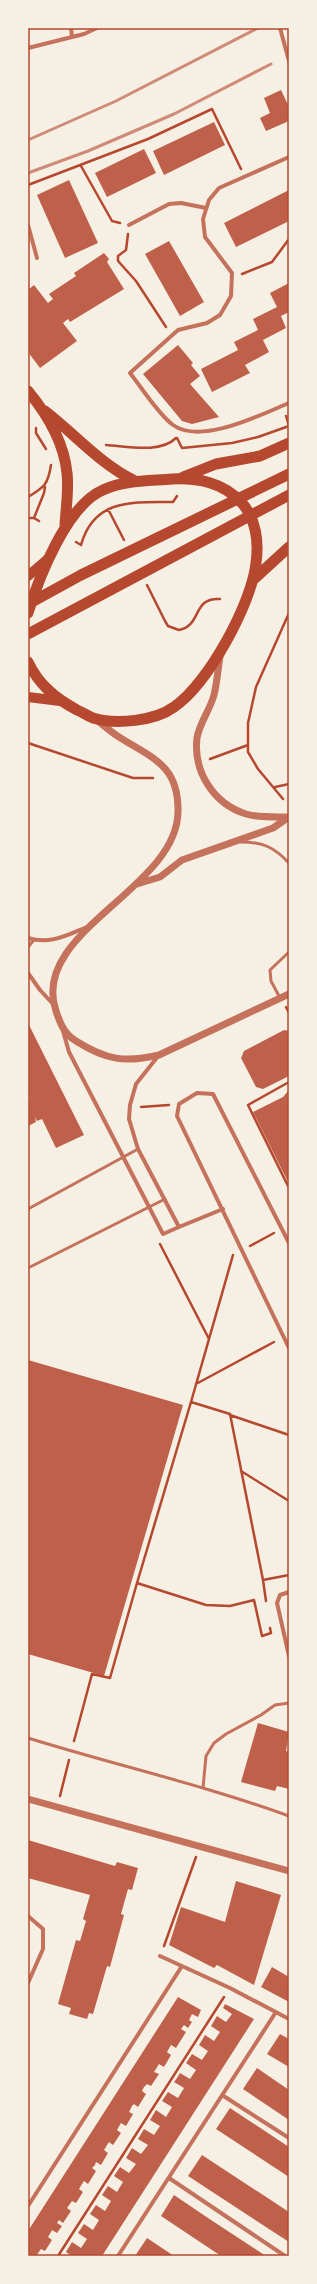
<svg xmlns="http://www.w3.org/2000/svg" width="317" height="2284" font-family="Inter,sans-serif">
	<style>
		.building { fill: #bf614a }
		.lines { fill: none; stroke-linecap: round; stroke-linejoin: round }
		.path { stroke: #b5482f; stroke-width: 2.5 }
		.service { stroke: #c5725c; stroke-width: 3 }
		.minor { stroke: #c5725c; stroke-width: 4 }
		.tertiary { stroke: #c5725c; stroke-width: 7 }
		.primary { stroke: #b5482f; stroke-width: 10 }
		.trunk { stroke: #b5482f; stroke-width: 11 }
		.rail { stroke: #cf8b77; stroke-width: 3 }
		.neatline { fill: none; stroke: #b5482f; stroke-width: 1.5 }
	</style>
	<rect width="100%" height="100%" fill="#f6efe4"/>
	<path class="building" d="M281,90L289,107V121L266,131L260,118L270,113L264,98Z
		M214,122L225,145L164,175L153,151Z
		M144,149L156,173L107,197L95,173Z
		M69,180L98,243L65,258L37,195Z
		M289,190V221L236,247L224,223Z
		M169,241L204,302L180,316L145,254Z
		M104,253L109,259L107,262L124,289L70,322L68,319L63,323L77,341L40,368L28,352V290L34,285L48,303L53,299L49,294L76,276L74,273Z
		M289,283V312L281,316L286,328L263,340L269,352L245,365L250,373L212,392L201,369L238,350L234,342L258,330L253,319L277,307L270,293Z
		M178,345L193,363L191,365L200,376L190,384L219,417L192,424L182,421L143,374Z
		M28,1023L84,1135L56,1148L42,1119L37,1121L35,1117L36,1122L28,1126V1099L30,1097L28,1093Z
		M284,1030L289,1031V1076L263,1089L256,1087L241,1058L244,1051Z
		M289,1090V1184L253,1112L283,1097Z
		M28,1360L183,1405L104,1676L28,1654Z
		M258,1723L289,1732L286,1751L289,1752V1789L277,1786L275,1791L241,1782Z
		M28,1840L115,1866L117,1862L138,1868L132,1890L128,1889L121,1914L124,1915L110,1967L107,1966L93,2014L89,2013L87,2019L69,2014L71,2008L58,2004L76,1940L80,1941L86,1921L83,1919L90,1895L28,1878Z
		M236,1881L281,1895L254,1985L217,1965L214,1968L169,1945L181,1907L225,1922Z
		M272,1967L289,1977V2002L261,1987Z
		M178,1997L201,2010L198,2017L192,2014L189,2020L192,2022L188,2028L184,2025L181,2029L186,2032L176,2048L171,2045L167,2052L171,2055L164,2067L159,2064L154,2072L159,2074L151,2086L147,2084L144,2087L142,2091L146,2094L138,2107L134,2104L132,2106L129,2112L133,2114L126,2126L121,2123L117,2130L121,2133L113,2145L109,2142L104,2150L108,2153L101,2165L96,2162L95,2165L92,2168L96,2171L88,2184L84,2181L82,2184L79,2189L83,2192L76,2203L72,2201L67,2208L71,2211L63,2223L59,2220L57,2223L62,2226L57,2233L52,2230L51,2232L48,2237L52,2240L45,2251L41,2249L36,2256H28V2231Z
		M225,2004L254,2019L102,2256H72L66,2252L72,2242L81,2248L87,2239L78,2233L84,2224L93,2230L99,2220L90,2214L96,2205L105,2211L111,2201L102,2195L108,2186L117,2192L123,2182L114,2176L120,2167L129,2173L136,2164L126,2158L132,2148L141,2154L148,2145L138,2139L144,2129L154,2135L160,2126L150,2120L156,2110L166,2117L172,2107L162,2101L168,2092L178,2098L184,2088L174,2082L177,2078L180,2073L190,2079L196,2070L186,2063L192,2054L202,2060L208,2051L199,2045L205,2035L214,2041L220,2032L211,2026L217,2016L226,2022L232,2014L223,2008Z
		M280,2034L289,2039V2067L267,2054Z
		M257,2068L289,2090V2120L243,2089Z
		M230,2108L289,2147V2177L216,2129Z
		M202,2155L289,2212V2242L188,2176Z
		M174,2195L211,2220L266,2256H221L161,2216Z
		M147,2238L174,2256H135Z"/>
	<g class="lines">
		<path class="path" d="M81,166L112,221L120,223
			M28,185L148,139L212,109L241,169
			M128,234L126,250L118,256V261L136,281L166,327
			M242,274L272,262L289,239
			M36,428V433L46,449
			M177,438L182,448L232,443L258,437L289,426L286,416
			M106,445C126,446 160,454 176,438
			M28,497C44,487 48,485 51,465
			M108,509L124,540
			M28,518H34L39,521
			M34,518L44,493L45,487
			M76,542L81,545C94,498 134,502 173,502L177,496
			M147,585L165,621L168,626L179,630C202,626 192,597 220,599
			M28,743L133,778H153
			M210,759L248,745
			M275,787L289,784
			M283,799L258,769L248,752V723L256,687L289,613
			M286,1007L289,1013
			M289,1082L248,1105L289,1188
			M141,1107L169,1105
			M160,1244L209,1339
			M250,1246L274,1233
			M233,1255L191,1402L230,1414L263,1580L289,1575
			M196,1384L274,1342
			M230,1415L289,1435
			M241,1471L289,1501
			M263,1580L266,1601
			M137,1583L191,1402
			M74,1741L92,1674L110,1678L137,1583L206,1605L230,1606L254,1600L262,1636L271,1633L270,1628
			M60,1796L69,1760
			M164,1946L196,1857
			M58,2256L224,1997"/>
		<path class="service" d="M241,842C263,842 274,847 289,863
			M28,947L34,940
			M280,998L271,981L270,970L289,952
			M28,1209L138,1149
			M28,1268L165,1199
			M28,1738C115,1765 204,1785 289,1816
			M203,1788L206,1756L214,1743L226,1734L261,1715L275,1705L289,1703"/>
		<path class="minor" d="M71,28L72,37
			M280,28L289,61
			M28,48L84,34L97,28
			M289,157L219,188L209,200L203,219L205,237L232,273L231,296L220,315L207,323L178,330L130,373C142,388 158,414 173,425C201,445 260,415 289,403
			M28,225L37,258
			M129,225L169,204L181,203L206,208
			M28,938C50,945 67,935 87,927
			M28,973L40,990L53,1004
			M63,1031L69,1052L163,1234L179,1227L138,1149L129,1119L130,1105L136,1084L159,1055
			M179,1227L223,1209
			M289,1243L213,1094L197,1093L179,1104L177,1116L289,1348
			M289,1592L280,1595L277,1603L289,1656
			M28,1916L43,1929V1949L28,1983
			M160,1956L230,1988L289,2019
			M222,2095L289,2138
			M169,2178L285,2256
			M28,2206L182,1966
			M118,2256L276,2012"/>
		<path class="tertiary" d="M220,656C218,669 217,683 214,695C210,710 199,724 197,738C193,772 214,804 246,814C260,818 275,817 289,817
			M97,720C104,726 111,732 119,737C152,758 179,765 178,812C177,889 29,932 56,1011C60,1023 64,1034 76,1041C106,1060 125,1063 159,1055L289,994
			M137,884L160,877L182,860L273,828L289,817
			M28,1799L289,1871"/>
		<path class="primary" d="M28,576L49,558
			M28,697L60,701"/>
		<path class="trunk" d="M28,391C47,414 64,442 67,473C69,489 66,508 65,525
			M45,411C76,435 100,464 135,481
			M183,477L216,464L260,456L289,443
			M253,580L289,547
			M30,603L81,575L289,474
			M28,613C39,577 67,505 103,490C124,480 149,481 172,479C198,478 223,482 242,503C256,519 259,542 256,563C252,603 208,684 174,707C155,721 116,725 93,718C88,716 82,712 77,710C55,698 39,685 28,662
			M28,634L289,495"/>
		<path class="rail" d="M28,140L116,101L258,28
			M28,173L88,151L174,114L271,64"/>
	</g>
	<rect width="317" height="2284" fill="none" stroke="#f6efe4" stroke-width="58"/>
	<rect x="29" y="29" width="259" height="2226" class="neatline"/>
</svg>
